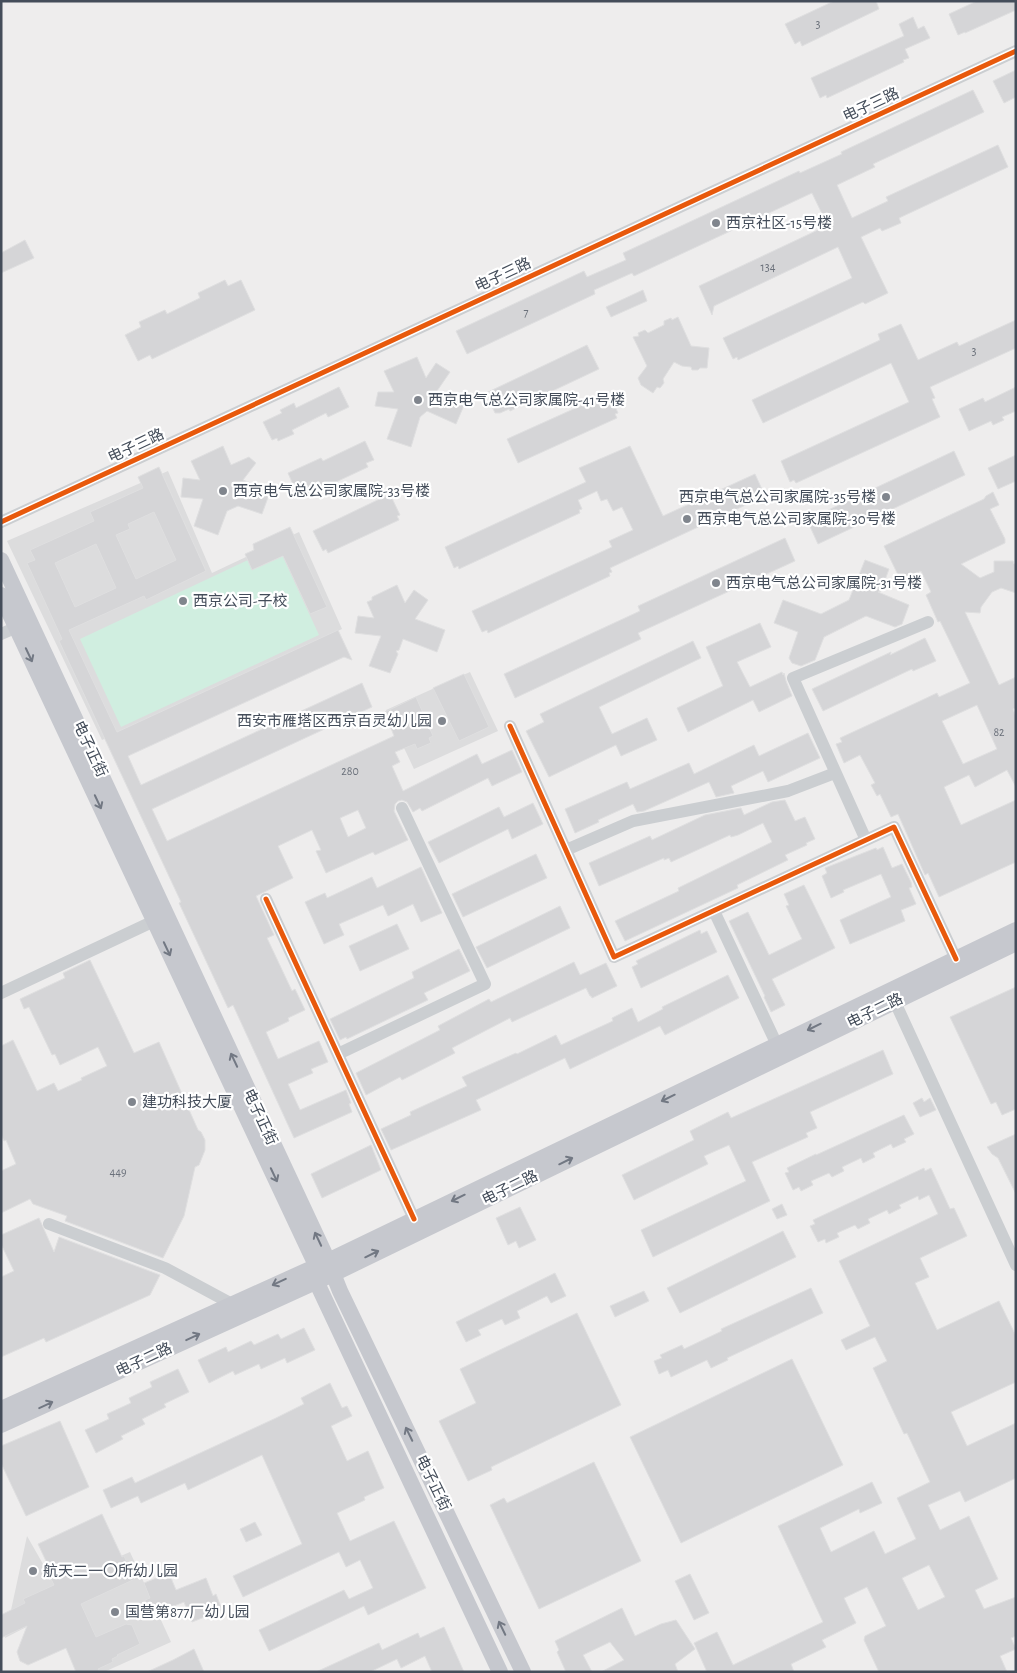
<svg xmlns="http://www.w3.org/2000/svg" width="1017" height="1673" font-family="'Alegreya Sans','Noto Sans SC',sans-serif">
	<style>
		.education { fill: #dcdcdd }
		.green { fill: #d0eee0 }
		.building { fill: #d5d5d7; stroke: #dfdfe0; fill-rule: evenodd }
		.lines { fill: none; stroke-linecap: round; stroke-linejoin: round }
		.minor { stroke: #cbced1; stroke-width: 12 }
		.major { stroke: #c6c8ce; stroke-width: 16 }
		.cycleway-casing { stroke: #fff; stroke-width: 8 }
		.cycleway { stroke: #e8590c; stroke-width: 5 }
		.oneway { stroke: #727883 }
		.poi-dot { fill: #80858d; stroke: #fff; stroke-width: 2 }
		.labels { text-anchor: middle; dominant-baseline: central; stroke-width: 4.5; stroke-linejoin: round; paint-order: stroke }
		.number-label { font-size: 12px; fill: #6a707a }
		.street-label { font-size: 15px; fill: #444d5a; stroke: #fff }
		.poi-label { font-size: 15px; fill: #444d5a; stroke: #fff; text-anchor: start }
	</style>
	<rect width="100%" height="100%" fill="#eeeded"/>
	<path class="education" d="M168,471L212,573L299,532L342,629L102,740L7,541Z
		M470,672L498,731L414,769L386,710Z
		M27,1536L67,1606L5,1638Z
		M130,1552L171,1642L104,1672H99L60,1582Z"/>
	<path class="green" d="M278,546L319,635L121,727L80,639Z"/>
	<path class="building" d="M834,1H876L879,9L802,46L800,41L795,44L785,24Z
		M977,1H1016V10L965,33V32L958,35L949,14Z
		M913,17L918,29L924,26L930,38L905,49L909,58L903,60L904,62L827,98L826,95L820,98L811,78L904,36L899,24Z
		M1016,70V97L1004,103L993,81Z
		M973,90L984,112L873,164L875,167L837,185L852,218L888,201L886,197L998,145L1008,167L899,218L901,223L882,231L880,228L861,237L888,293L865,304L863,302L738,360L737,357L733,359L723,338L852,278L838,247L714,306L712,315L699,286L820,229V228L827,224L812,193L634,276L632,273L594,290L595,294L467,354L456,331L584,271L587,277L626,260L623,253L799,171L800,173L842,154L841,152Z
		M25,240L34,258L1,273V253Z
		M225,280L228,286L241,280L255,310L152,359L150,355L138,361L125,335L141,327L139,322L165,310L167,314L200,298L198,293Z
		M643,290L647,301L611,317L606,307Z
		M678,317L691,346L709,348L707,368H700L698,370H692L691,367L682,366L674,362L663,379L664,383L660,388L657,387L653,393L641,385L638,378L647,366L633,337L639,336L638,333L645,330L648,333L664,325V321L671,318L672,320Z
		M1016,320V348L930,387L935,398L932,399L940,417L796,483L794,480L790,482L781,461L909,402L891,363L763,423L752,400L880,340L878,334L901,324L918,360L957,342L959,346Z
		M587,345L599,369L510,411L509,409L500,413H495L486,393Z
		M417,357L426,378L436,363L450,372L437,391L454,396L453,398L465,403L456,424L427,411L420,417L411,447L387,439L398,409L375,406L378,392H394L384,371Z
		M339,387L349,407L328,417L326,413L292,430L294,434L278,441L277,438L272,440L263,422L282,413L280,410L294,403L296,408Z
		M1016,387V411L1002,417L1004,420L993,425L991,421L969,431L959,409L983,398L985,402Z
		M609,393L618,413L615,414L617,418L518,463L507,439Z
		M365,441L374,460L366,463L368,467L306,496L305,493L298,496L288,473L321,458L323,461Z
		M223,446L231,465L249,457L256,463L243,480L260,487L259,489L270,492L262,514L238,506L227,511L218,535L194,526L203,499L181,497L183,478L200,480L191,461Z
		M630,446L663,516L755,474L765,496L610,568L612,572L609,573L610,576L488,633L487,630L482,632L472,611L612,547L609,541L633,530L622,507L613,511L607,499L601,501L597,491L578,500L582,509L579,510L580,513L459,569L458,566L454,568L445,547L586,482L579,468Z
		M954,451L965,475L818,544L807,520Z
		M1016,455V481L998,489L988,468Z
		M159,467L206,571L146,600L144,596L69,630L117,732L338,630L352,660L344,657L128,756L141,785L362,683L372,707L152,809L167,841L394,736L385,712L416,697L433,736L429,738L431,743L417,749L415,744L395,752L400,762L392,766L403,791L477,754L482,764L512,750L522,772L492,786L488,778L422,811L420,808L413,812L407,802L402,800L398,801L395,804L394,811L408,840L375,855L373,852L326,873L316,851L321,850L312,830L278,846L293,878L256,896L274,935L267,938L292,991L295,989L305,1010L288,1018L289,1021L266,1032L278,1059L319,1041L328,1062L311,1069L313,1073L288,1084L300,1110L346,1090L351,1103L349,1104L352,1112L294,1138L233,1005L228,1008L179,903L181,902L59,641L62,639L27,563L35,560L30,550L94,521L90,512L143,488L138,477ZM154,512L176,560L136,579L116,535L130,529L128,524ZM96,544L116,588L75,607L55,563ZM358,810L366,828L348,837L340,818Z
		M993,492L999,505L990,509L1005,539V543L961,564L980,578L994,572V561H1013L1014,564H1016V593L1001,588L992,592L981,607L980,613L965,612L999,685L1016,677V708L1013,709L1016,717V787L1007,770L975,787L969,775L944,787L961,825L1016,800V862L939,897L928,873L925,875L898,814L891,817L880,794L877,796L871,785L875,783L860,755L844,763L836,744L842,742L840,738L918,702L937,693L939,697L970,683L940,621L938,622L926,595L931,592L921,571L901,581L884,546L984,499L986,496ZM977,705L997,749L963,764L942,721Z
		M390,494L400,515L397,516L399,520L328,553L326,549L323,551L313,531Z
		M290,527L327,607L310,614L283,556L252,570L245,554L254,550L253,544Z
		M785,538L795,561L638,633L641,639L515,698L504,674L640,611L638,606Z
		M865,560L889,569L881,591L878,592L909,605L902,624L895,627L866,616L824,637L815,660L801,666L792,663L789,658L798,632L774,623L783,600L821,614L849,600Z
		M397,585L405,603L414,590L428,600L415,619L445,630L437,652L403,639L399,650L396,651L398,654L390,673L369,666L381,636L355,633L358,616L374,618L367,602L372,600V597Z
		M760,623L771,647L737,662L750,687L782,672L783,675L784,673L786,681L792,696L759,712L753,700L688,732L677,708L723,686L706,647Z
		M925,638L936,661L913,671L912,669L823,711L812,689L891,652L890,655Z
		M693,641L701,658L599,707L612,734L647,718L657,740L621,756L616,745L549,777L526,731L544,722L540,714Z
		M464,674L489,727L459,741L433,688Z
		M808,733L820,758L768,782L763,771L731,786L734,793L716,797L709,782L644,811L637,812L633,804L598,820L599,822L575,833L565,809L627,782L630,789L689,763L694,774L754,745L759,756Z
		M785,800L795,821L805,817L815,839L806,843L807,845L785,855L788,860L737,885L738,888L625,941L615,921L679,891L678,888L772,842L763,823L738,835L731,837L730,835L671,862L669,858L664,860V858L599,886L589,863L650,836L652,840L705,815L741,808L744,815L772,802Z
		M533,803L543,824L512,839L508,829L439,863L428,842L499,807L504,817Z
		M883,847L892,868L902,864L911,882L912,887L909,888L916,904L901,910L905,921L850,944L840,920L891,897L881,874L843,890L844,892L831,898L822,876L827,873L825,868L876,848L877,850Z
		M536,854L547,878L463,917L452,894Z
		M421,867L442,913L421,922L413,904L388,916L383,905L339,924L344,935L324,944L305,902L325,893L327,898L372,877L377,888Z
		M804,885L835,948L772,979L785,1005L771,1012L764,997L765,996L729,921L748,912L769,955L802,939L786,906L789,905L784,894Z
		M560,906L570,928L487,968L476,947Z
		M397,924L409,949L360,971L349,946Z
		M700,930L701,934L707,931L717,952L641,988L632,967L638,964L636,961Z
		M459,949L470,971L424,993L428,1000L347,1039L346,1037L340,1040L330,1019L414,978L412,972Z
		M90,960L134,1053L159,1042L198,1130L201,1132L205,1140V1150L199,1165L195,1167L184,1216L163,1258L65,1221L67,1216L33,1204L30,1199L1,1213V1171L16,1164L6,1140L4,1141L1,1134V1046L13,1040L37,1091L54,1083L58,1091L82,1080L81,1078L107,1066L98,1047L60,1065L55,1054L52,1055L29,1007L24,1009L20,999L65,978L63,973Z
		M574,962L580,975L606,963L617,986L592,998L591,996H590L586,988L512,1022L510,1018L452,1048L455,1053L402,1080L400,1077L366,1095L356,1073L440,1030L438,1026L489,999L491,1002Z
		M728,975L739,998L665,1035L660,1026L570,1069L565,1058L476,1100L481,1110L391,1150L381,1129L411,1115L410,1112L467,1086L462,1077L516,1053L517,1054L556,1035L561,1045L613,1021L612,1018L632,1008L638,1022L663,1009L662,1007Z
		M1016,987V1109L1002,1115L996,1102L991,1104L950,1017Z
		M883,1050L893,1074L810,1112L817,1128L806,1133L808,1137L752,1162L770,1201L653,1257L641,1230L746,1181L729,1145L704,1156L708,1164L634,1200L622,1175L694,1140L690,1131L728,1112L731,1118Z
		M922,1098L924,1102L930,1098L936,1110L920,1117L913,1103Z
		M904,1115L914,1134L904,1139L906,1142L893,1148L891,1144L873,1153L875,1157L863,1163L861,1158L842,1167L844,1171L832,1177L829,1173L811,1181L813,1185L801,1191L799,1187L793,1190L785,1173L789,1172L787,1168L816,1154V1155Z
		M1016,1134V1194L998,1158L992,1154L987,1147Z
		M371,1145L381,1170L322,1198L311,1174Z
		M924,1168L925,1171L931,1168L950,1209L954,1208L967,1236L920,1258L929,1277L915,1283L937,1330L999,1301L1016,1336V1382L951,1412L967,1446L1016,1423V1478L965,1502L960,1491L928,1505L940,1530L969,1516L998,1579L975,1590L984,1609L1016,1597V1636L1011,1638L1016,1649L1000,1656L1007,1672H879L864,1640L865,1636L886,1626L867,1587L844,1598L856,1623L822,1640L826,1647L791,1664L794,1672H707L694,1643L717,1632L733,1665L823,1622L778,1526L872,1482L882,1503L860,1513L859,1509L820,1528L831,1552L874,1531L885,1554L916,1539L897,1498L930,1482L907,1433L904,1434L873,1368L887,1361L875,1337L846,1350L841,1340L870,1326L839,1261L938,1214L929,1195L919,1200L918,1196L899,1205L901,1208L889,1214L887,1210L868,1219L870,1223L858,1229L855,1225L837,1233L839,1237L826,1243L825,1239L818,1242L810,1226L815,1224L813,1220ZM929,1565L945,1597L918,1610L902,1578Z
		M782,1204L787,1215L777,1219L772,1209Z
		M520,1207L536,1240L519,1248L516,1241L508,1245L496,1218Z
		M39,1218L54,1252L59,1237L160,1275L150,1295L46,1342L44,1338L1,1357V1277L14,1271L1,1244V1235Z
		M783,1231L796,1257L680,1313L667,1288Z
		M555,1273L566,1296L551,1303L547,1296L517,1311L520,1318L505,1325L502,1319L478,1330L481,1335L466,1342L456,1322Z
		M811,1288L823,1313L727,1358L728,1360L711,1368L707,1360L671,1377L668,1370L659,1374L654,1361L662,1358L660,1355L682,1345L684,1349L722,1331L721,1329Z
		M644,1291L649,1301L615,1317L610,1306Z
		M577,1313L621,1405L491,1467L492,1470L468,1481L439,1421L476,1403L460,1369Z
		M304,1328L315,1350L287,1363L285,1358L261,1369L259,1364L235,1375L233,1371L209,1383L198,1360L226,1347L228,1352L251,1341L254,1345L278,1334L281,1339Z
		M792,1359L843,1465L681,1543L630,1437Z
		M178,1369L189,1392L164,1404L166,1407L142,1419L145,1424L121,1436L123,1439L96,1453L85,1430L109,1419L107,1414L131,1403L129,1398L152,1387L150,1382Z
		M330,1383L342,1408L347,1406L352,1416L331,1426L347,1461L368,1451L384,1488L364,1497L365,1500L337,1513L350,1541L394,1521L426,1588L368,1615L364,1606L269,1651L259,1630L344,1590L349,1599L373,1588L360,1560L346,1567L339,1552L243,1597L233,1576L302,1544L262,1455L188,1490L185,1483L141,1503L138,1496L111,1508L103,1490L132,1477L135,1483L276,1418L304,1404L301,1398Z
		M60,1421L89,1487L26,1516L1,1463V1446Z
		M594,1462L641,1561L539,1609L490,1505L504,1498L507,1503Z
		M102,1514L122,1557L124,1556L135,1579L81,1604L96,1637L126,1624L132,1625L140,1644L117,1655L118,1656L112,1659L113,1662L98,1669L100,1672H76L66,1648L28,1665L20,1661L17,1652L27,1626L1,1638V1615L25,1603L23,1599L54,1585L51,1579L54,1578L38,1544Z
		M255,1522L262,1535L246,1542L240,1529Z
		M169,1573L176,1590L206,1578L213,1596L216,1594L222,1610L192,1622L184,1602L151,1615L145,1600L150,1598L144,1583Z
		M690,1574L709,1613L694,1620L675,1581Z
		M622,1608L635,1636L661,1624L676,1620L695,1649L675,1664L678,1672H601L624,1660L610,1642L583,1655L592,1672H566L557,1652L559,1650L555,1641Z
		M444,1627L464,1672H432L425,1656L401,1668L397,1659L370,1672H316L379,1643L382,1650L418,1633L420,1638Z
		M194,1649L204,1672H147L173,1660Z"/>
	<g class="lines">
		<path class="minor" d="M1,522L1016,51
			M1,634L17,627
			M510,726L614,957L894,827L956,959
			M866,840L793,678L928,622
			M566,850L633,821L788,791L835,773
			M266,899L414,1219
			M714,911L777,1045
			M1,993L154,921
			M895,1002L1016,1265
			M338,1054L485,984L402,808
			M49,1224L165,1268L232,1304"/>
		<path class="major" d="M1,560L328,1261L340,1291L523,1672
			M1,595L316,1265V1281L500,1672
			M1,1409L328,1261L1016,930
			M1,1425L333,1274L1016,943"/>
		<defs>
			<path id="cycleway" d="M1,522L1016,51
				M510,726L614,957L894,827L956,959
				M266,899L414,1219"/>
		</defs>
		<use href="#cycleway" class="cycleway-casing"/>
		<use href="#cycleway" class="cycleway"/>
	</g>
	<defs><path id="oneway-shaft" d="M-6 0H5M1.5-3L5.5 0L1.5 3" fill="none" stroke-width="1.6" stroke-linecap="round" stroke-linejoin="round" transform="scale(1.25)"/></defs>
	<g class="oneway">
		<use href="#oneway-shaft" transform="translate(29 655) rotate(65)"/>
		<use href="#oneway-shaft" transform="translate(98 802) rotate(65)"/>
		<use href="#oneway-shaft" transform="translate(167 949) rotate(65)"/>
		<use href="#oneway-shaft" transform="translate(814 1027) rotate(154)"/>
		<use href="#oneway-shaft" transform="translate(234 1060) rotate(-115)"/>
		<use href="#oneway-shaft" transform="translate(668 1098) rotate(154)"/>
		<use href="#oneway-shaft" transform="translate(566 1161) rotate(-26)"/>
		<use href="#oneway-shaft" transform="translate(274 1175) rotate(65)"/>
		<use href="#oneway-shaft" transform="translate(458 1198) rotate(154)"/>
		<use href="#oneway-shaft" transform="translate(318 1239) rotate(-115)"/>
		<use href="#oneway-shaft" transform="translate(372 1254) rotate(-26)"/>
		<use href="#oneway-shaft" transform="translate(279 1282) rotate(155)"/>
		<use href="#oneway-shaft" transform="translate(193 1337) rotate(-25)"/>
		<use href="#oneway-shaft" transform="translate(46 1405) rotate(-25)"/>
		<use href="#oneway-shaft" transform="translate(409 1434) rotate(-116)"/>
		<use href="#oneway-shaft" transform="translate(502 1628) rotate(-116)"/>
	</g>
	<g class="poi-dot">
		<circle cx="716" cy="223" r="5"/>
		<circle cx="418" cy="400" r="5"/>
		<circle cx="223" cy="491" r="5"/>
		<circle cx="886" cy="497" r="5"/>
		<circle cx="687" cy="519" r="5"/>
		<circle cx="716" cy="583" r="5"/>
		<circle cx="183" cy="601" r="5"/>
		<circle cx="442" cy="721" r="5"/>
		<circle cx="132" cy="1102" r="5"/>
		<circle cx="33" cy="1571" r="5"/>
		<circle cx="115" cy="1612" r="5"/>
	</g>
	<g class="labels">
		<g class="number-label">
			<text x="818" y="24">3</text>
			<text x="768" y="267">134</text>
			<text x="526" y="312">7</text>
			<text x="974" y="351">3</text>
			<text x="999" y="732">82</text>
			<text x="350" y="771">280</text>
			<text x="118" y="1172">449</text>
		</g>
		<g class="street-label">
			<text transform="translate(871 105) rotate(-25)">电子三路</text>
			<text transform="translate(503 275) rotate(-25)">电子三路</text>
			<text transform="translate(136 446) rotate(-25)">电子三路</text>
			<text transform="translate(90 749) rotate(65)">电子正街</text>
			<text transform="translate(875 1011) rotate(-26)">电子二路</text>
			<text transform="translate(260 1117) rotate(65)">电子正街</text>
			<text transform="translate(510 1188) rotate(-26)">电子二路</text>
			<text transform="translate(144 1360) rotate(-25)">电子二路</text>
			<text transform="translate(433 1483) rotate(64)">电子正街</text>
		</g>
		<g class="poi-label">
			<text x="726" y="223">西京社区-15号楼</text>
			<text x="428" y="400">西京电气总公司家属院-41号楼</text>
			<text x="233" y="491">西京电气总公司家属院-33号楼</text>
			<text x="876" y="497" text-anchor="end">西京电气总公司家属院-35号楼</text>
			<text x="697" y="519">西京电气总公司家属院-30号楼</text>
			<text x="726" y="583">西京电气总公司家属院-31号楼</text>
			<text x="193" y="601">西京公司-子校</text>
			<text x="432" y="721" text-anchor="end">西安市雁塔区西京百灵幼儿园</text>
			<text x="142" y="1102">建功科技大厦</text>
			<text x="43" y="1571">航天二一〇所幼儿园</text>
			<text x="125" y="1612">国营第877厂幼儿园</text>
		</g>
	</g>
	<rect width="1017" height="1673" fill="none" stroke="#444d5a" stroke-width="5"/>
</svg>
